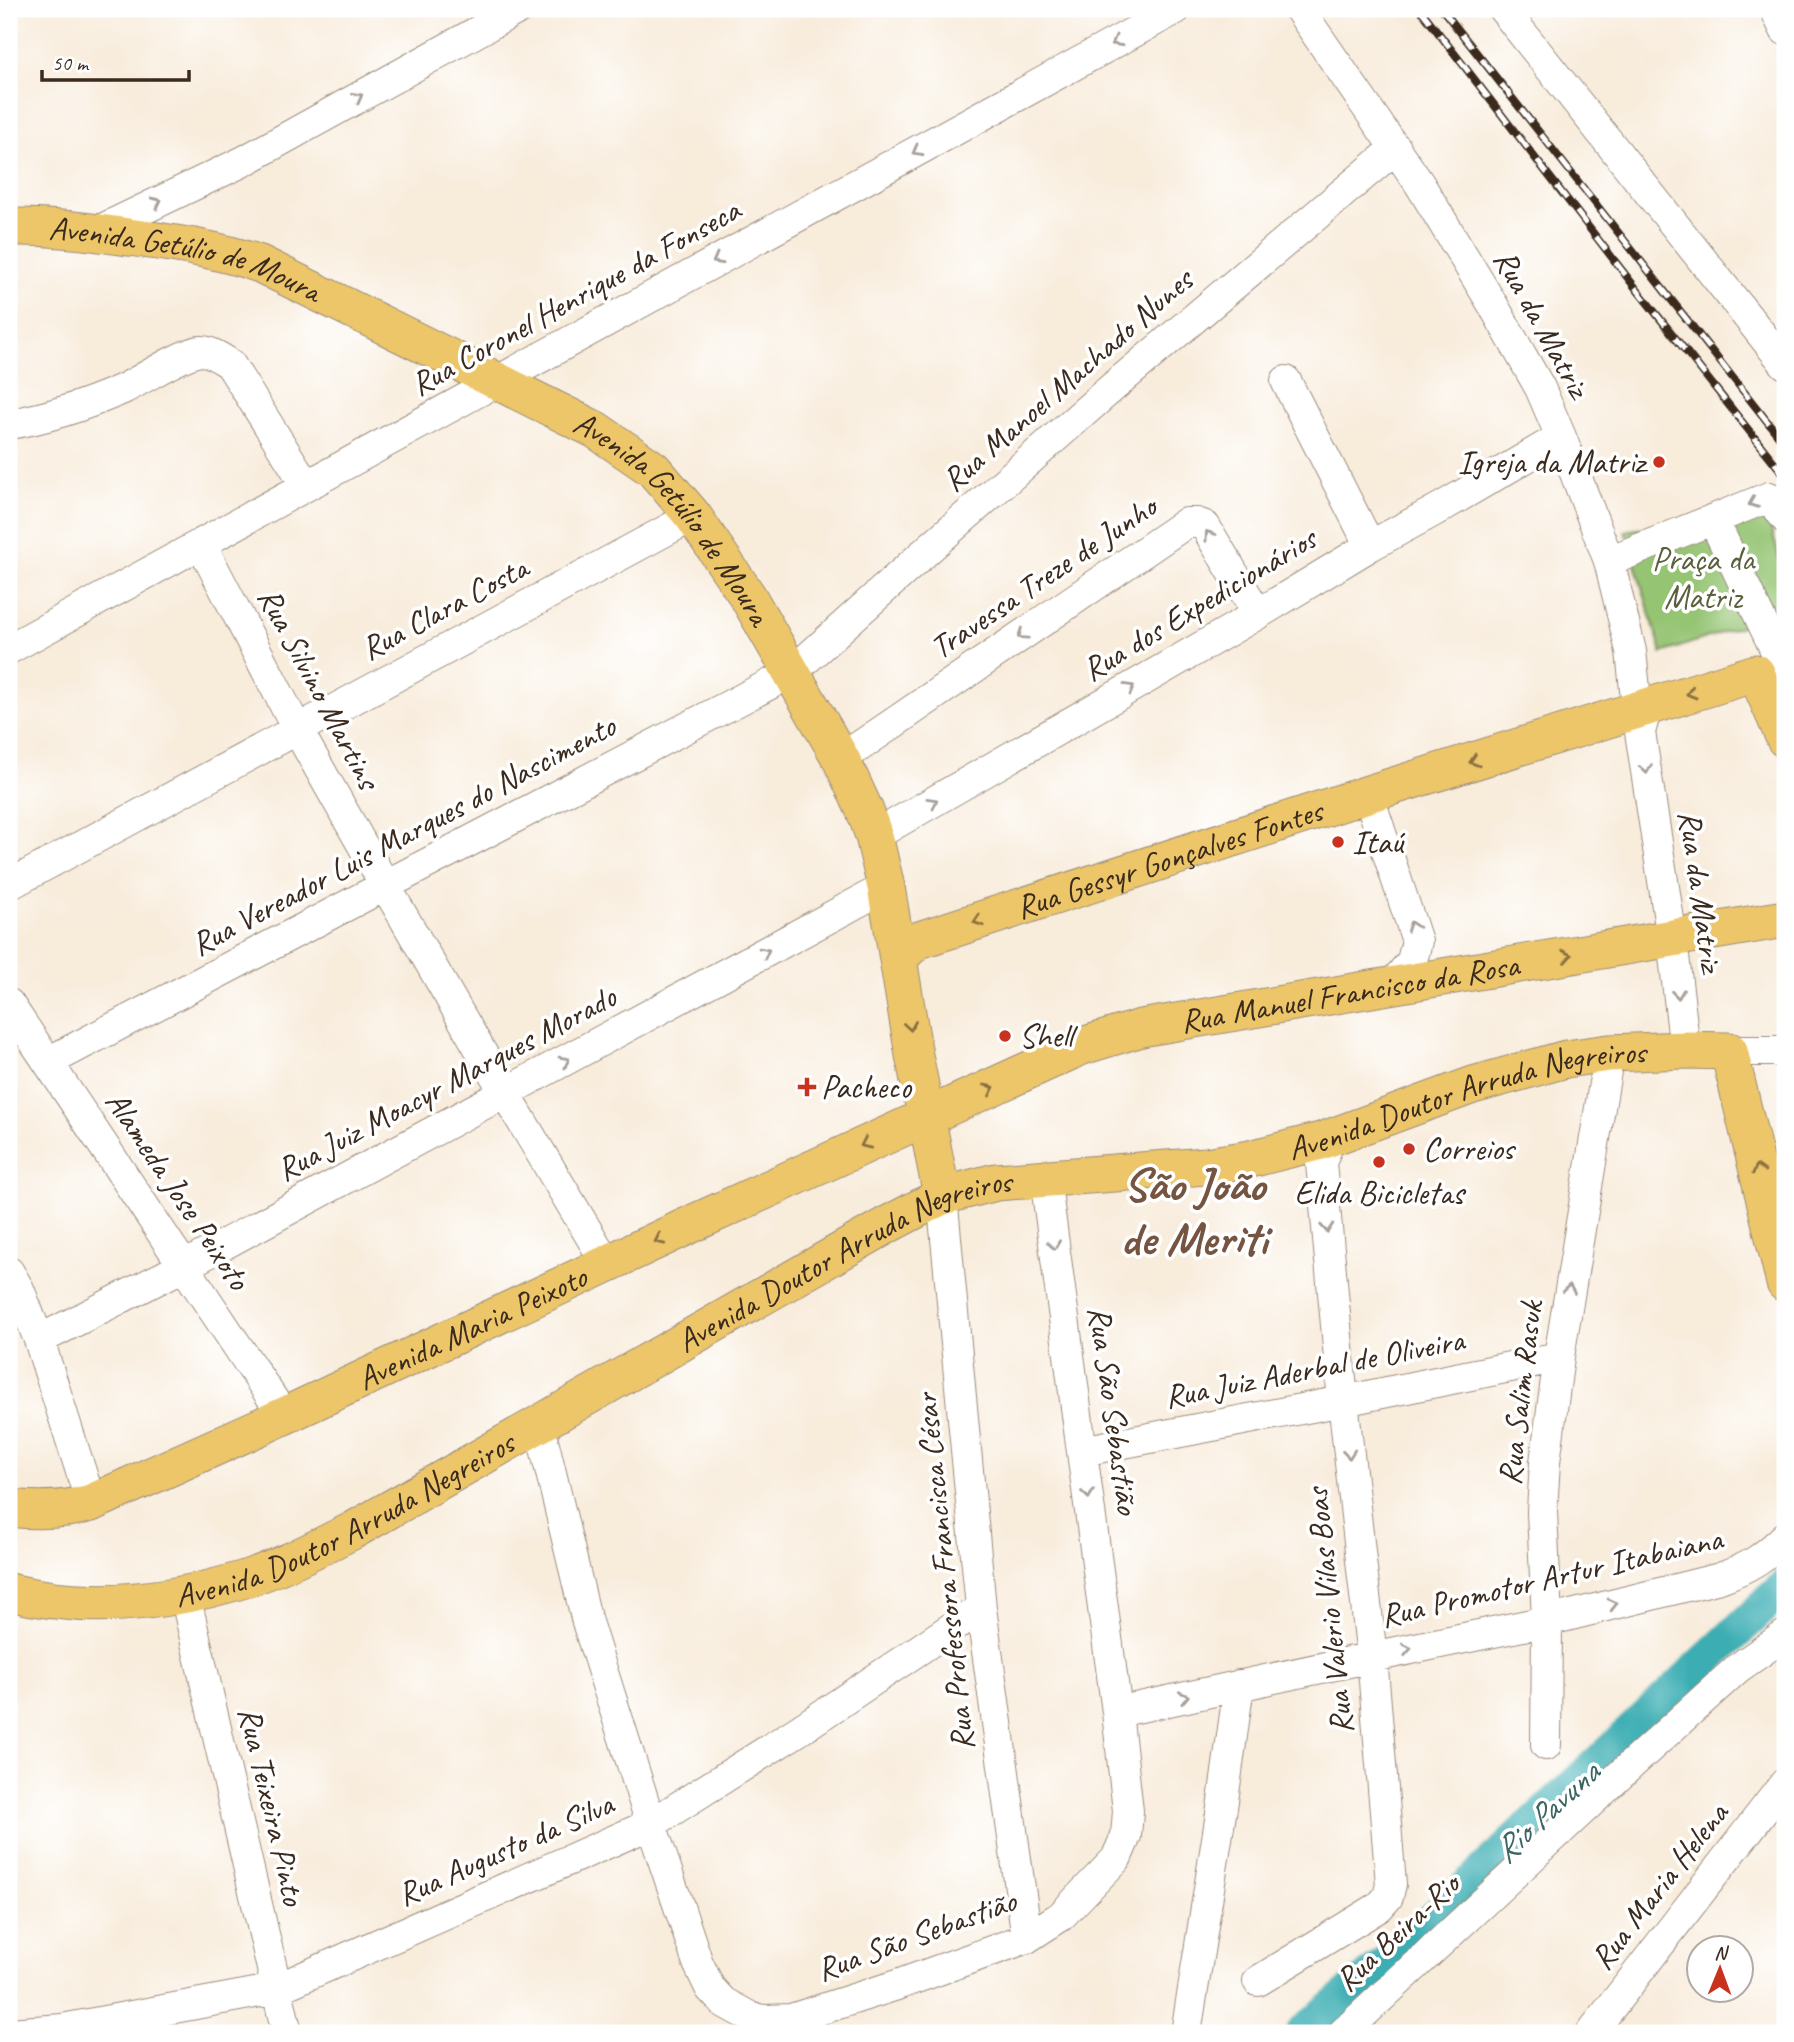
<svg xmlns="http://www.w3.org/2000/svg" width="1794" height="2042" font-family="Caveat,sans-serif">
	<style>
		.green { fill: #95c473; stroke: #687748; stroke-width: 2 }
		.lines { fill: none; stroke-linecap: round; stroke-linejoin: round }
		.river { stroke: #3badb3; stroke-width: 35 }
		.minor-casing { stroke: #9a8b7c; stroke-width: 32 }
		.major-casing { stroke: #9a8b7c; stroke-width: 39 }
		.minor { stroke: #fff; stroke-width: 30 }
		.major { stroke: #ecc669; stroke-width: 37 }
		.rail-casing { stroke: #3b2a1e; stroke-width: 8 }
		.rail { stroke: #fff; stroke-width: 5; stroke-dasharray: 16; stroke-linecap: butt }
		.oneway { stroke: #a79f9a }
		.oneway2 { stroke: #8b7040 }
		.poi-dot { fill: #c8321e; stroke: #fff; stroke-width: 2.5 }
		.labels { text-anchor: middle; dominant-baseline: central; stroke-width: 7; stroke-linejoin: round; paint-order: stroke }
		.street-label { font-size: 33px; fill: #3b2a1e; stroke: #fff }
		.poi-label { font-size: 33px; fill: #3b2a1e; stroke: #fff; text-anchor: start }
		.park-label { font-size: 33px; fill: #5a603c; stroke: #fff }
		.water-label { font-size: 35px; font-style: italic; fill: #3b6561; stroke: #fff }
		.town-label { font-size: 47px; font-weight: bold; fill: #755442; stroke: #fff }
	</style>
	<rect width="100%" height="100%" fill="#fff"/>
	<filter id="ink" filterUnits="userSpaceOnUse"><feTurbulence type="fractalNoise" baseFrequency=".0143" numOctaves="2"/><feDisplacementMap in="SourceGraphic" scale="14" xChannelSelector="R" yChannelSelector="G"/><feConvolveMatrix kernelMatrix="1 2 1 2 8 2 1 2 1" color-interpolation-filters="sRGB"/></filter>
	<filter id="wash" filterUnits="userSpaceOnUse"><feTurbulence type="fractalNoise" baseFrequency=".00686" numOctaves="4" result="noise"/><feDisplacementMap in="SourceGraphic" scale="28" xChannelSelector="R" yChannelSelector="G"/><feGaussianBlur stdDeviation="1.57" result="paint"/><feColorMatrix in="noise" values="0 0 0 0 0 0 0 0 0 0 0 0 0 0 0 0 0 1.4 0 .05"/><feComposite in="paint" operator="in"/></filter>
	<g filter="url(#wash)">
		<rect width="100%" height="100%" fill="#f8ecdb"/>
		<path class="green" d="M1765,507L1785,577V611L1662,653L1625,531Z"/>
		<g class="lines">
			<path class="river" d="M1303,2033L1384,1965L1785,1586"/>
		</g>
	</g>
	<g filter="url(#ink)">
		<g class="lines">
			<defs>
				<path id="minor" d="M1299,9L1419,183L1493,305L1540,388L1561,437L1609,561L1631,651L1637,709
					M1503,9L1785,364
					M1775,9L1785,30
					M96,232L244,161L518,9
					M1286,381L1370,546
					M9,424C49,418 86,405 123,389C142,380 182,353 201,351C211,351 222,359 230,364L306,485
					M1713,519L1782,664
					M201,544L297,729L385,885L505,1093L607,1264
					M1609,561L1769,497L1785,518
					M9,649L1176,9
					M1653,704L1644,718L1640,732L1672,939L1685,1050
					M841,759L1186,523H1197L1205,526L1258,614
					M1368,794L1417,941L1412,961L1392,985
					M874,836L1258,614L1370,546L1440,508L1561,437
					M9,885L693,516
					M9,1004L284,1416
					M1729,1051H1785
					M48,1062L791,673L933,545L1107,392L1396,148
					M942,1196L981,1608L1027,1938
					M9,1272L19,1289L39,1340L91,1503
					M39,1340L184,1266L886,887
					M539,1423L587,1622L651,1824L698,1963L710,1988L723,2002L752,2018L765,2020L791,2019L897,1985L1027,1938L1061,1916L1116,1859L1126,1836L1128,1811L1117,1712L1045,1177
					M1082,1451L1343,1401L1559,1357
					M185,1595L287,2033
					M1117,1712L1372,1657L1547,1621L1720,1578C1750,1567 1762,1559 1785,1537
					M1546,1745L1547,1621L1542,1511L1545,1462L1559,1357L1609,1053
					M1258,1981L1379,1907L1388,1897L1391,1884L1372,1657L1343,1401L1321,1163L1331,1137
					M9,2033L62,2029L276,1989L651,1824L798,1731L981,1608
					M1186,2033L1223,1801L1239,1685
					M1343,2033L1632,1764L1738,1668L1785,1635
					M1591,2033L1785,1783"/>
				<g id="major">
					<path id="s1" d="M9,227C48,226 89,231 128,237C174,243 216,249 260,264L596,430L653,469L693,516L748,597L841,759L865,811L874,836L886,887L914,1055L942,1196"/>
					<path id="s2" d="M899,958L916,941L1368,794L1756,673L1785,739"/>
					<path id="s3" d="M9,1508C36,1511 64,1511 91,1503L284,1416L694,1223L1082,1046L1141,1028L1785,919"/>
					<path id="s4" d="M9,1592C87,1611 168,1603 245,1579C282,1567 317,1548 352,1531L887,1225L942,1196L996,1182L1206,1166L1250,1159L1321,1141L1473,1085L1566,1059L1609,1053L1685,1050L1729,1051L1785,1283"/>
				</g>
			</defs>
			<use href="#minor" class="minor-casing"/>
			<use href="#major" class="major-casing"/>
			<use href="#minor" class="minor"/>
			<use href="#major" class="major"/>
			<defs>
				<path id="rail" d="M1420,9L1631,282L1785,476
					M1442,9L1785,444"/>
			</defs>
			<use href="#rail" class="rail-casing"/>
			<use href="#rail" class="rail"/>
		</g>
		<defs><path id="oneway-chevron" d="M-2-3.5L2.5 0L-2 3.5" fill="none" stroke-width="1.6" stroke-linecap="round" stroke-linejoin="round" transform="scale(1.75)"/></defs>
		<g class="oneway">
			<use href="#oneway-chevron" transform="translate(1116 42) rotate(151)"/>
			<use href="#oneway-chevron" transform="translate(358 97) rotate(-29)"/>
			<use href="#oneway-chevron" transform="translate(917 151) rotate(151)"/>
			<use href="#oneway-chevron" transform="translate(157 202) rotate(-26)"/>
			<use href="#oneway-chevron" transform="translate(717 260) rotate(151)"/>
			<use href="#oneway-chevron" transform="translate(1753 503) rotate(158)"/>
			<use href="#oneway-chevron" transform="translate(1209 535) rotate(-124)"/>
			<use href="#oneway-chevron" transform="translate(1022 635) rotate(146)"/>
			<use href="#oneway-chevron" transform="translate(1130 688) rotate(-30)"/>
			<use href="#oneway-chevron" transform="translate(1646 769) rotate(81)"/>
			<use href="#oneway-chevron" transform="translate(933 802) rotate(-30)"/>
			<use href="#oneway-chevron" transform="translate(1412 926) rotate(-109)"/>
			<use href="#oneway-chevron" transform="translate(765 952) rotate(-28)"/>
			<use href="#oneway-chevron" transform="translate(1678 994) rotate(83)"/>
			<use href="#oneway-chevron" transform="translate(565 1061) rotate(-28)"/>
			<use href="#oneway-chevron" transform="translate(1327 1228) rotate(85)"/>
			<use href="#oneway-chevron" transform="translate(1054 1245) rotate(82)"/>
			<use href="#oneway-chevron" transform="translate(1569 1289) rotate(-81)"/>
			<use href="#oneway-chevron" transform="translate(1349 1454) rotate(84)"/>
			<use href="#oneway-chevron" transform="translate(1088 1494) rotate(82)"/>
			<use href="#oneway-chevron" transform="translate(1613 1604) rotate(-14)"/>
			<use href="#oneway-chevron" transform="translate(1407 1649) rotate(-11)"/>
			<use href="#oneway-chevron" transform="translate(1184 1697) rotate(-12)"/>
		</g>
		<g class="oneway2">
			<use href="#oneway-chevron" transform="translate(1691 693) rotate(164)"/>
			<use href="#oneway-chevron" transform="translate(1474 761) rotate(162)"/>
			<use href="#oneway-chevron" transform="translate(978 921) rotate(162)"/>
			<use href="#oneway-chevron" transform="translate(1567 956) rotate(-9)"/>
			<use href="#oneway-chevron" transform="translate(910 1026) rotate(81)"/>
			<use href="#oneway-chevron" transform="translate(990 1089) rotate(-25)"/>
			<use href="#oneway-chevron" transform="translate(865 1144) rotate(155)"/>
			<use href="#oneway-chevron" transform="translate(1758 1169) rotate(-104)"/>
			<use href="#oneway-chevron" transform="translate(659 1240) rotate(155)"/>
		</g>
	</g>
	<g class="poi-dot">
		<circle cx="1659" cy="462" r="7"/>
		<circle cx="1338" cy="842" r="7"/>
		<circle cx="1005" cy="1036" r="7"/>
		<path d="M803.5 1076.5h7v7h7v7h-7v7h-7v-7h-7v-7h7z"/>
		<circle cx="1409" cy="1149" r="7"/>
		<circle cx="1379" cy="1162" r="7"/>
	</g>
	<g class="labels">
		<g class="street-label">
			<text stroke="none"><textPath href="#s1" startOffset="180">Avenida Getúlio de Moura</textPath></text>
			<text transform="translate(575 297) rotate(-29)">Rua Coronel Henrique da Fonseca</text>
			<text transform="translate(1542 323) rotate(61)">Rua da Matriz</text>
			<text transform="translate(1067 380) rotate(-41)">Rua Manoel Machado Nunes</text>
			<text stroke="none"><textPath href="#s1" startOffset="747">Avenida Getúlio de Moura</textPath></text>
			<text transform="translate(1043 577) rotate(-34)">Travessa Treze de Junho</text>
			<text transform="translate(1199 604) rotate(-31)">Rua dos Expedicionários</text>
			<text transform="translate(444 608) rotate(-28)">Rua Clara Costa</text>
			<text transform="translate(319 688) rotate(62)">Rua Silvino Martins</text>
			<text transform="translate(403 835) rotate(-28)">Rua Vereador Luis Marques do Nascimento</text>
			<text stroke="none"><textPath href="#s2" startOffset="290">Rua Gessyr Gonçalves Fontes</textPath></text>
			<text transform="translate(1701 891) rotate(82)">Rua da Matriz</text>
			<text stroke="none"><textPath href="#s3" startOffset="1447">Rua Manuel Francisco da Rosa</textPath></text>
			<text transform="translate(446 1083) rotate(-28)">Rua Juiz Moacyr Marques Morado</text>
			<text stroke="none"><textPath href="#s4" startOffset="1572">Avenida Doutor Arruda Negreiros</textPath></text>
			<text transform="translate(178 1190) rotate(56)">Alameda Jose Peixoto</text>
			<text stroke="none"><textPath href="#s4" startOffset="920">Avenida Doutor Arruda Negreiros</textPath></text>
			<text stroke="none"><textPath href="#s3" startOffset="502">Avenida Maria Peixoto</textPath></text>
			<text transform="translate(1314 1368) rotate(-11)">Rua Juiz Aderbal de Oliveira</text>
			<text transform="translate(1520 1393) rotate(-83)">Rua Salim Rasuk</text>
			<text transform="translate(1114 1410) rotate(82)">Rua São Sebastião</text>
			<text stroke="none"><textPath href="#s4" startOffset="354">Avenida Doutor Arruda Negreiros</textPath></text>
			<text transform="translate(944 1572) rotate(-96)">Rua Professora Francisca César</text>
			<text transform="translate(1551 1577) rotate(-13)">Rua Promotor Artur Itabaiana</text>
			<text transform="translate(1329 1611) rotate(-96)">Rua Valerio Vilas Boas</text>
			<text transform="translate(272 1806) rotate(77)">Rua Teixeira Pinto</text>
			<text transform="translate(505 1849) rotate(-24)">Rua Augusto da Silva</text>
			<text transform="translate(1659 1886) rotate(-52)">Rua Maria Helena</text>
			<text transform="translate(1397 1932) rotate(-43)">Rua Beira-Rio</text>
			<text transform="translate(916 1935) rotate(-20)">Rua São Sebastião</text>
		</g>
		<g class="poi-label">
			<text x="1645" y="462" text-anchor="end">Igreja da Matriz</text>
			<text x="1352" y="842">Itaú</text>
			<text x="1019" y="1036">Shell</text>
			<text x="821" y="1087">Pacheco</text>
			<text x="1423" y="1149">Correios</text>
			<text x="1379" y="1193" text-anchor="middle">Elida Bicicletas</text>
		</g>
		<g class="park-label">
			<text x="1703" y="559">Praça da<tspan x="1703" dy="38">Matriz</tspan></text>
		</g>
		<g class="water-label">
			<text transform="translate(1546 1812) rotate(-43)">Rio Pavuna</text>
		</g>
		<g class="town-label">
			<text x="1194" y="1184">São João<tspan x="1194" dy="54">de Meriti</tspan></text>
		</g>
	</g>
	<rect width="1794" height="2042" fill="none" stroke="#fff" stroke-width="35"/>
	<g transform="translate(1720 1969) rotate(1)"><circle r="33" fill="#ffffff" stroke="#b1aaa5" stroke-width="2"/>
	<path d="M0-5L12 26L0 18L-12 26Z" fill="#c8321e"/>
	<text y="-10" font-size="19" font-weight="bold" text-anchor="middle" fill="#3b2a1e">N</text>
	</g>
	<path d="M42 70v10h147v-10" fill="none" stroke="#3b2a1e" stroke-width="3.5"/>
	<text x="52" y="70" font-size="21" fill="#3b2a1e" stroke="#ffffff" stroke-width="5" paint-order="stroke">50 m</text>
</svg>
